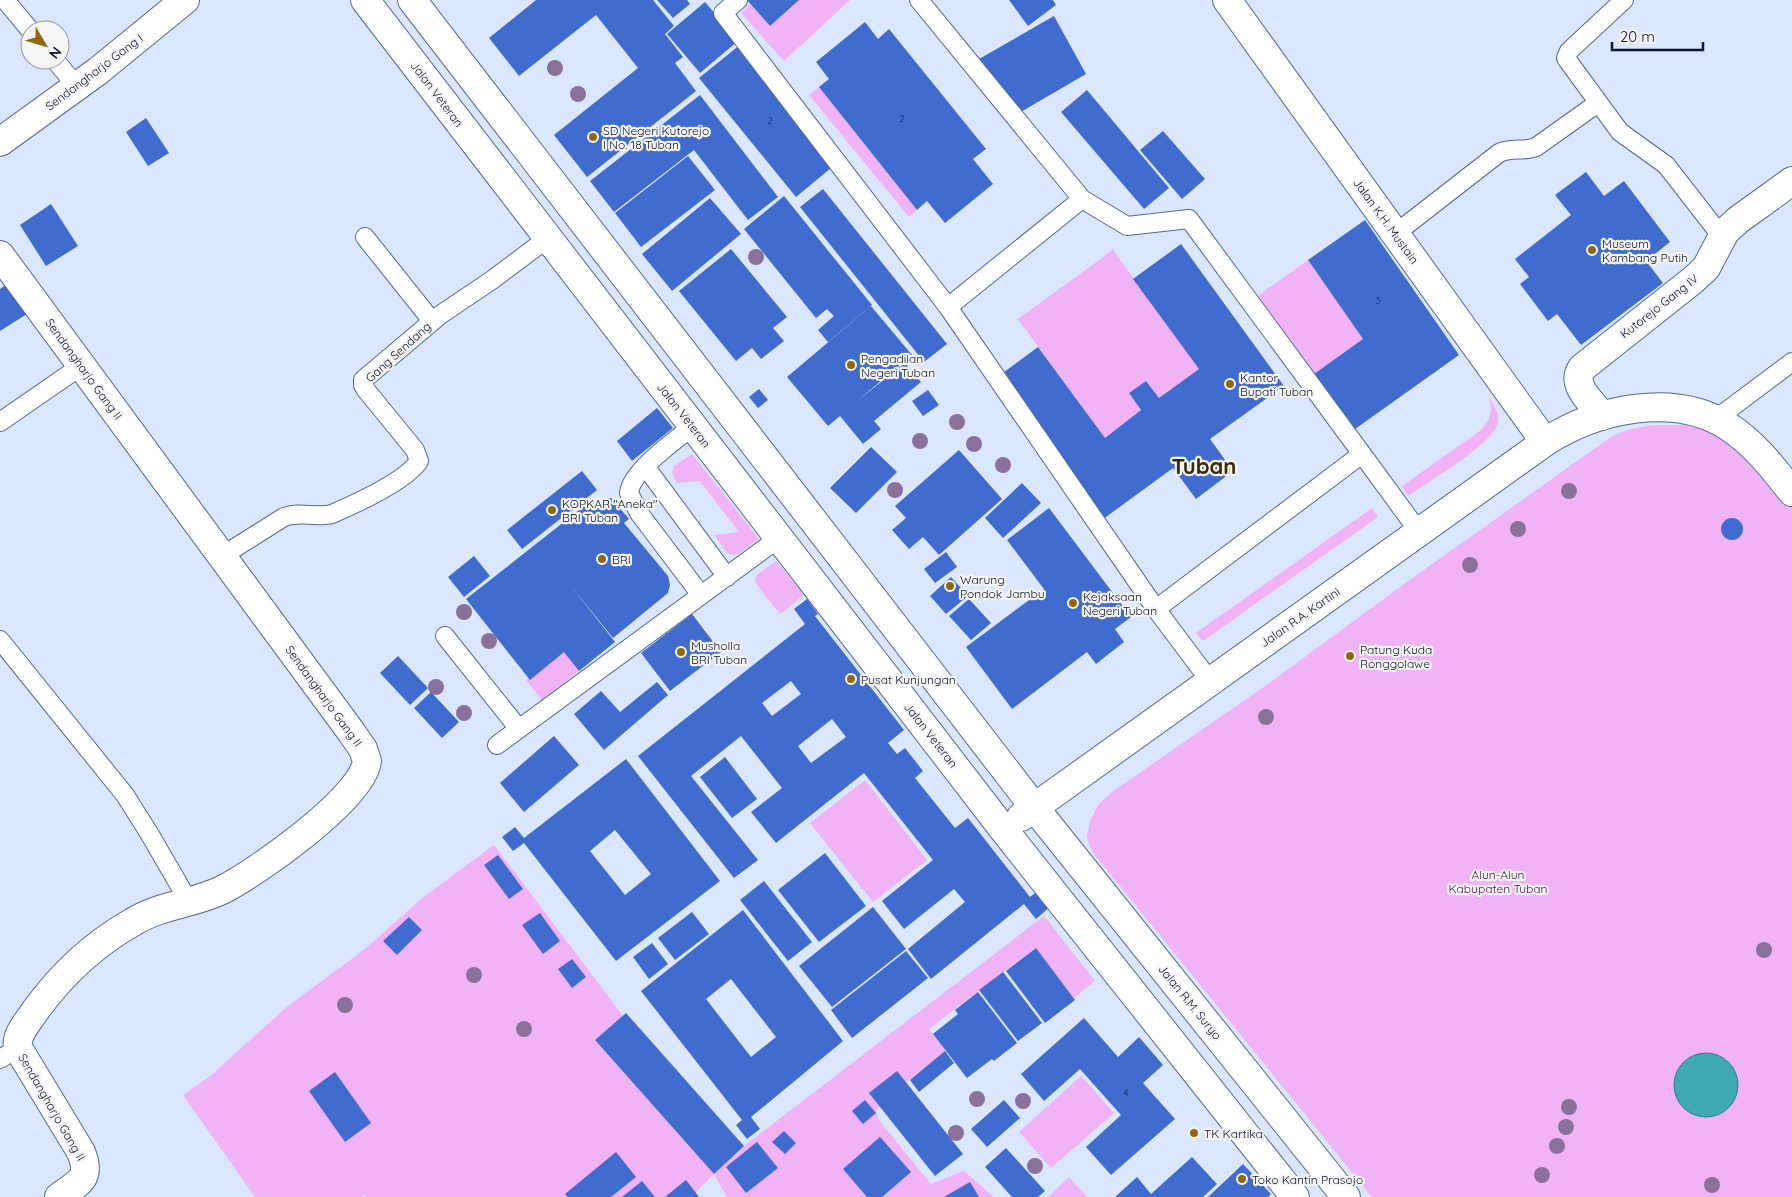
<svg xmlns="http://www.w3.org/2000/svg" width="1792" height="1197" font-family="Quicksand,sans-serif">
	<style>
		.green { fill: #f1b2f6 }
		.water { fill: #3fa9b3; stroke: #2f7c89 }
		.building { fill: #406ccf; fill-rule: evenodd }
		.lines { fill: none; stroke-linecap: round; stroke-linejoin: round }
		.lane-casing { stroke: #50689a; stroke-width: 20 }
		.street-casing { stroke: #50689a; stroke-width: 30 }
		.secondary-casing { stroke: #50689a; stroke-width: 30 }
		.lane { stroke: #fff; stroke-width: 18 }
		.street { stroke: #fff; stroke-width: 28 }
		.secondary { stroke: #fff; stroke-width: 28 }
		.tree { fill: #8a719c }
		.poi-dot { fill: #8e6a0d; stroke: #f4f4f4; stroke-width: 2 }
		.labels { text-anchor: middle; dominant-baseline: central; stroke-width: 4.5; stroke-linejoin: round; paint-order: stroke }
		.number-label { font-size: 10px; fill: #182a52 }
		.street-label { font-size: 12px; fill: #0b1428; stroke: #f4f4f4 }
		.poi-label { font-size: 12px; fill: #0b1428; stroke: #f4f4f4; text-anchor: start }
		.park-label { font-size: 12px; fill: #47104c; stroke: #f4f4f4 }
		.town-label { font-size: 22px; font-weight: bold; fill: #3c2b02; stroke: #f4f4f4 }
	</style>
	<rect width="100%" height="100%" fill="#dbe7fe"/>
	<path class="green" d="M799,0H850L784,61L741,13L750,4L770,26Z
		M819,87L917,210L909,217L809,95Z
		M1113,250L1199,369L1159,398L1146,381L1129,393L1141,410L1105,438L1018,319Z
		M1308,260L1363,339L1307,379L1252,300Z
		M1487,395C1493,403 1500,413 1498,423C1492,445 1428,482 1408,496L1402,486L1481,430C1491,420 1494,408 1487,395Z
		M1684,425L1708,430L1716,433L1759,467L1792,506V1197H1372L1094,854L1089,845L1087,837L1090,821L1098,805L1112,792L1268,684L1411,579L1611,437C1636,424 1657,425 1684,425Z
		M692,454L759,539L738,554L734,555L727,553L714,535L739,532L700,481L677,483L672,473L674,466Z
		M1372,508L1378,517L1203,641L1196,633Z
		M776,561L804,595L780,614L757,585L755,580L757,575Z
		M564,649L580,670L542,700L526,680Z
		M865,780L927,860L873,902L810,823Z
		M494,845L623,1016L595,1040L714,1174L744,1146L1044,916L1095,981L1074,998L1035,948L929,1029L946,1051L908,1081L876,1110L878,1119L931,1184L964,1171L994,1197H727L714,1174L691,1197H366L363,1195V1197H255L183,1095L209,1077L288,1006L365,949L421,899Z
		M1081,1076L1114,1113L1051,1168L1019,1132Z
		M1069,1177L1087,1197H1048Z"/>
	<path class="water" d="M1674 1085a32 32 0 1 1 64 0a32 32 0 1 1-64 0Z"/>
	<path class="building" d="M536,0H653L674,26L665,34L683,57L675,63L696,91L587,177L554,135L638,68L596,15L519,76L489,38Z
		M657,0H687L690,4L673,18Z
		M747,0H799L770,26Z
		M1009,0H1053L1056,5L1028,26Z
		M705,2L738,41L700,73L667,34Z
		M1054,16L1086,74L1012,117L979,59Z
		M865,22L878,39L889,29L986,149L973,159L993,184L945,223L927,201L917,210L819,87L829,79L816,62Z
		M741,44L837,163L796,197L699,78Z
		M1087,90L1169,188L1144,209L1061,112Z
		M700,95L778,197L748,220L694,150L614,212L590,181Z
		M146,118L169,153L148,166L126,132Z
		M1163,131L1205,179L1182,199L1140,150Z
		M688,156L715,190L641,247L615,213Z
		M1586,172L1604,196L1624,181L1670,242L1646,261L1663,283L1581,345L1557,314L1548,321L1520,284L1529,277L1515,259L1571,215L1555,195Z
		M823,189L947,344L924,362L800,207Z
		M784,196L872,305L828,342L818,330L834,316L827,309L816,318L744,229Z
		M710,198L741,234L672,291L642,254Z
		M51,204L78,246L46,266L20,225Z
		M1365,220L1459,355L1348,434L1307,379L1363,339L1308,260Z
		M1181,244L1284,386L1210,439L1233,471L1196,499L1173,468L1095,525L992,381L1038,347L1105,438L1141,410L1129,393L1146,381L1159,398L1199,369L1133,279Z
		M731,249L787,317L773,328L784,341L761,359L752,348L736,361L679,291Z
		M10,282L30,312L0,331V289Z
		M871,306L912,355L857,401L905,363L921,382L874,421L881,429L863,444L840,416L828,426L787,377Z
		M759,389L768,400L758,408L749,397Z
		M928,390L939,405L923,416L912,401Z
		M657,408L673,428L632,461L617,441Z
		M871,447L897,472L856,513L830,488Z
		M959,450L1002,499L939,555L923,537L909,549L892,530L906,518L895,506Z
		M582,471L597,490L522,549L507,530Z
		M1022,483L1041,503L1003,538L985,518Z
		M603,498H611L629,519L624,523L668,576L670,585L668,593L613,638L571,586L615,642L579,671L564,652L530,680L466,599L588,503L596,504Z
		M1049,508L1131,617L1115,629L1124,642L1096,664L1087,652L1012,709L966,647L1044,589L1007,540Z
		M1721 529a11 11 0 1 1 22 0a11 11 0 1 1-22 0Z
		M946,552L957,567L935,583L924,569Z
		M474,556L490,576L464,597L448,577Z
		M951,577L968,596L946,614L930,596Z
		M807,599L818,614L815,616L904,730L888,743L897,754L905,748L923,771L915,778L955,828L968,818L1030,897L1039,890L1051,906L1036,919L1024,904L931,979L908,949L965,902L954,889L904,929L882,901L933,860L864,773L776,843L751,812L782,788L741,736L691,776L758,860L734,878L638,756L805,624L794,609ZM791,681L801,694L772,716L762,703ZM832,719L846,737L811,763L798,746Z
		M969,599L991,623L971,640L949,616Z
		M692,614L721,652L670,691L641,653Z
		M398,656L428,688L410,705L380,673Z
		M657,682L668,695L604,750L574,714L601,691L620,712Z
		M431,692L459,722L442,738L414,708Z
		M554,736L579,765L524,812L500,783Z
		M725,757L757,799L732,818L700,777Z
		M626,759L720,881L616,961L524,843L513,851L502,837L515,827L524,838ZM615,830L651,874L625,895L590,851Z
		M825,853L866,906L819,942L778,890Z
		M498,855L523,889L509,899L484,865Z
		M764,881L812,942L788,961L740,900Z
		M873,907L906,949L832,1007L799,966Z
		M743,910L843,1041L751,1117L760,1129L747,1139L736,1125L742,1120L641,991ZM731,979L776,1037L751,1057L706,999Z
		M692,912L709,934L675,960L658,938Z
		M540,913L560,941L543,954L522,925Z
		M409,917L422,930L397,955L383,941Z
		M652,943L668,964L649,979L633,957Z
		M1036,948L1075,1000L1045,1023L1006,971Z
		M906,951L928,978L852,1038L831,1010Z
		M572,959L586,977L572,988L558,969Z
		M1003,972L1042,1023L1018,1041L979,990Z
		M978,992L1017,1043L994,1061L992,1059L967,1078L933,1034L958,1014L955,1010Z
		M626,1013L744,1146L714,1174L595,1040Z
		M1084,1018L1118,1057L1139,1037L1163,1065L1143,1083L1175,1119L1111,1175L1086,1147L1121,1115L1080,1069L1044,1101L1021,1074Z
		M945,1051L954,1063L919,1092L910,1080Z
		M897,1071L963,1154L935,1176L869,1093Z
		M335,1072L371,1123L345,1142L309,1091Z
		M865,1100L876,1113L863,1124L852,1111Z
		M1004,1100L1020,1118L987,1147L971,1129Z
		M784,1131L796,1143L785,1154L772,1142Z
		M880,1137L911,1172L882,1197H867L843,1169Z
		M757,1142L778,1168L746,1193L726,1167Z
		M1006,1148L1045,1191L1038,1197H1012L985,1167Z
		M616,1152L636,1177L611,1197H568L565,1194Z
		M1192,1157L1217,1184L1203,1197H1115L1137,1177L1151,1194Z
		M1243,1164L1271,1194L1268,1197H1208Z
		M686,1180L699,1197H665Z
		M642,1181L655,1197H622Z
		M970,1182L979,1197H944Z"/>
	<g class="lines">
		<defs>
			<path id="lane" d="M5,0L30,30
				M738,0L723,13L948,307L1156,609L1210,681
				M919,0L1082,199L1127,226L1189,219L1362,454
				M1624,0L1569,51L1566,58L1568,61L1620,132L1666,165L1722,237
				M55,60L77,87
				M1395,234L1499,153C1511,147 1524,152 1536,147L1598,103
				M365,237L432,321
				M948,307L1082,199
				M1716,419L1792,362
				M0,422L81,366
				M693,426C675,441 631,471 629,493L639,513L701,595
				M645,466L727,577
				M222,556L284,517C300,511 316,518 332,514C355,504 406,481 419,461L415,450L366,390L363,385V380L440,315L492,280L548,238
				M1156,609L1362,454L1419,532
				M445,636L519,729
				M0,640L125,795L149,833L189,902
				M497,745L779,538
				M0,1059L18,1048"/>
			<path id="street" d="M0,142L98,71L185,0
				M0,255L352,733L363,749L367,761C363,798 256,873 222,890C193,904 160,905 133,922C94,944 61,975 35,1011C28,1022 15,1035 18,1048L81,1152C92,1179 79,1182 59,1197
				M1602,416C1592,402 1570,385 1582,368L1693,280L1706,268L1725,232L1738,220L1792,181"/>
			<path id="secondary" d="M365,0L1003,829L1295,1197
				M412,0L1034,807L1346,1197
				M1227,0L1545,442
				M1021,817L1545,442C1596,409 1675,391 1729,427C1755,444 1773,468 1792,492"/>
		</defs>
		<use href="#lane" class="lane-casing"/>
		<use href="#street" class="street-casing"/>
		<use href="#secondary" class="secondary-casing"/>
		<use href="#lane" class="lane"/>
		<use href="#street" class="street"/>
		<use href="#secondary" class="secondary"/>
	</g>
	<g class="tree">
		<circle cx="555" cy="68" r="8"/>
		<circle cx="578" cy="94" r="8"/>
		<circle cx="756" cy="257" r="8"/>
		<circle cx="957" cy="422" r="8"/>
		<circle cx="920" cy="441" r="8"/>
		<circle cx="974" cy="444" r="8"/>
		<circle cx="1003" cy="465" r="8"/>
		<circle cx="895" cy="490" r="8"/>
		<circle cx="1569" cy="491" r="8"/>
		<circle cx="1518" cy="529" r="8"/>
		<circle cx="1470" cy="565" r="8"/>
		<circle cx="464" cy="612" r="8"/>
		<circle cx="489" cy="641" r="8"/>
		<circle cx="436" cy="687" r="8"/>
		<circle cx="464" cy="713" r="8"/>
		<circle cx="1266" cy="717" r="8"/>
		<circle cx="1764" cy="950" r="8"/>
		<circle cx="474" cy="975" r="8"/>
		<circle cx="345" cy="1005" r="8"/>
		<circle cx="524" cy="1029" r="8"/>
		<circle cx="977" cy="1099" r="8"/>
		<circle cx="1023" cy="1101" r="8"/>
		<circle cx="1569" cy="1107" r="8"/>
		<circle cx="1566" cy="1127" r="8"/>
		<circle cx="956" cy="1133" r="8"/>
		<circle cx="1557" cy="1146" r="8"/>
		<circle cx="1035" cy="1166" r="8"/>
		<circle cx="1542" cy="1175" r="8"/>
		<circle cx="1712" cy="1185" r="8"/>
	</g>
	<g class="poi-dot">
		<circle cx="593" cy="137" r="5"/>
		<circle cx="1592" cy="250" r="5"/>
		<circle cx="851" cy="365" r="5"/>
		<circle cx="1230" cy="384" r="5"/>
		<circle cx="552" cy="510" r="5"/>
		<circle cx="602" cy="559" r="5"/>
		<circle cx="950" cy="586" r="5"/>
		<circle cx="1073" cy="603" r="5"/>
		<circle cx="681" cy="652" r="5"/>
		<circle cx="1350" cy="656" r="5"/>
		<circle cx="851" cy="679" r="5"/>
		<circle cx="1194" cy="1133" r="5"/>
		<circle cx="1242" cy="1179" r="5"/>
	</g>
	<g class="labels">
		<g class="number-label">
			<text x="902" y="118">2</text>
			<text x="770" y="120">2</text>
			<text x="1378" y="300">3</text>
			<text x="1126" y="1092">4</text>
		</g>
		<g class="street-label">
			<text transform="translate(94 72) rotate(-37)">Sendangharjo Gang I</text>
			<text transform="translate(437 94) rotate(53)">Jalan Veteran</text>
			<text transform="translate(1386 221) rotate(54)">Jalan K.H. Mustain</text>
			<text transform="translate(1659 306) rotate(-38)">Kutorejo Gang IV</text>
			<text transform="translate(398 352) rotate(-42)">Gang Sendang</text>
			<text transform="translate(84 369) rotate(54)">Sendangharjo Gang II</text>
			<text transform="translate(684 415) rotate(52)">Jalan Veteran</text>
			<text transform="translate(1300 617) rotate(-35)">Jalan R.A. Kartini</text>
			<text transform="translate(324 696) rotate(54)">Sendangharjo Gang II</text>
			<text transform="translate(931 735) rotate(52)">Jalan Veteran</text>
			<text transform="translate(1190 1002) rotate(51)">Jalan R.M. Suryo</text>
			<text transform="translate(52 1107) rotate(60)">Sendangharjo Gang II</text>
		</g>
		<g class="poi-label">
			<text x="603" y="130">SD Negeri Kutorejo<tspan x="603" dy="14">I No. 18 Tuban</tspan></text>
			<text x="1602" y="243">Museum<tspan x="1602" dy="14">Kambang Putih</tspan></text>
			<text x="861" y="358">Pengadilan<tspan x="861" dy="14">Negeri Tuban</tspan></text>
			<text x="1240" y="377">Kantor<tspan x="1240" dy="14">Bupati Tuban</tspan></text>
			<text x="562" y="503">KOPKAR "Aneka"<tspan x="562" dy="14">BRI Tuban</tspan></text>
			<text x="612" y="559">BRI</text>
			<text x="960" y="579">Warung<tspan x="960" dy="14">Pondok Jambu</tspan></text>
			<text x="1083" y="596">Kejaksaan<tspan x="1083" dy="14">Negeri Tuban</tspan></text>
			<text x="691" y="645">Musholla<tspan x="691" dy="14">BRI Tuban</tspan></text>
			<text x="1360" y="649">Patung Kuda<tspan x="1360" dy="14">Ronggolawe</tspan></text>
			<text x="861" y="679">Pusat Kunjungan</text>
			<text x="1204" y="1133">TK Kartika</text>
			<text x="1252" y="1179">Toko Kantin Prasojo</text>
		</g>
		<g class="park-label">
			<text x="1498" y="874">Alun-Alun<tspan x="1498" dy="14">Kabupaten Tuban</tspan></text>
		</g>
		<g class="town-label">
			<text x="1204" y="466">Tuban</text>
		</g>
	</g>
	<g transform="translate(45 45) rotate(128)"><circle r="24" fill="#f4f4f4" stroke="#979aa2"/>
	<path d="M0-4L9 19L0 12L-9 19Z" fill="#8e6a0d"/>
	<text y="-8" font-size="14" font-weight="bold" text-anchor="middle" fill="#0b1428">N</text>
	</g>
	<path d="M1612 42v8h91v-8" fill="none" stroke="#0b1428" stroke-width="2.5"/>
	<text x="1620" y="42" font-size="15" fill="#0b1428" stroke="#f4f4f4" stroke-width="4" paint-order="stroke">20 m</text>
</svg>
